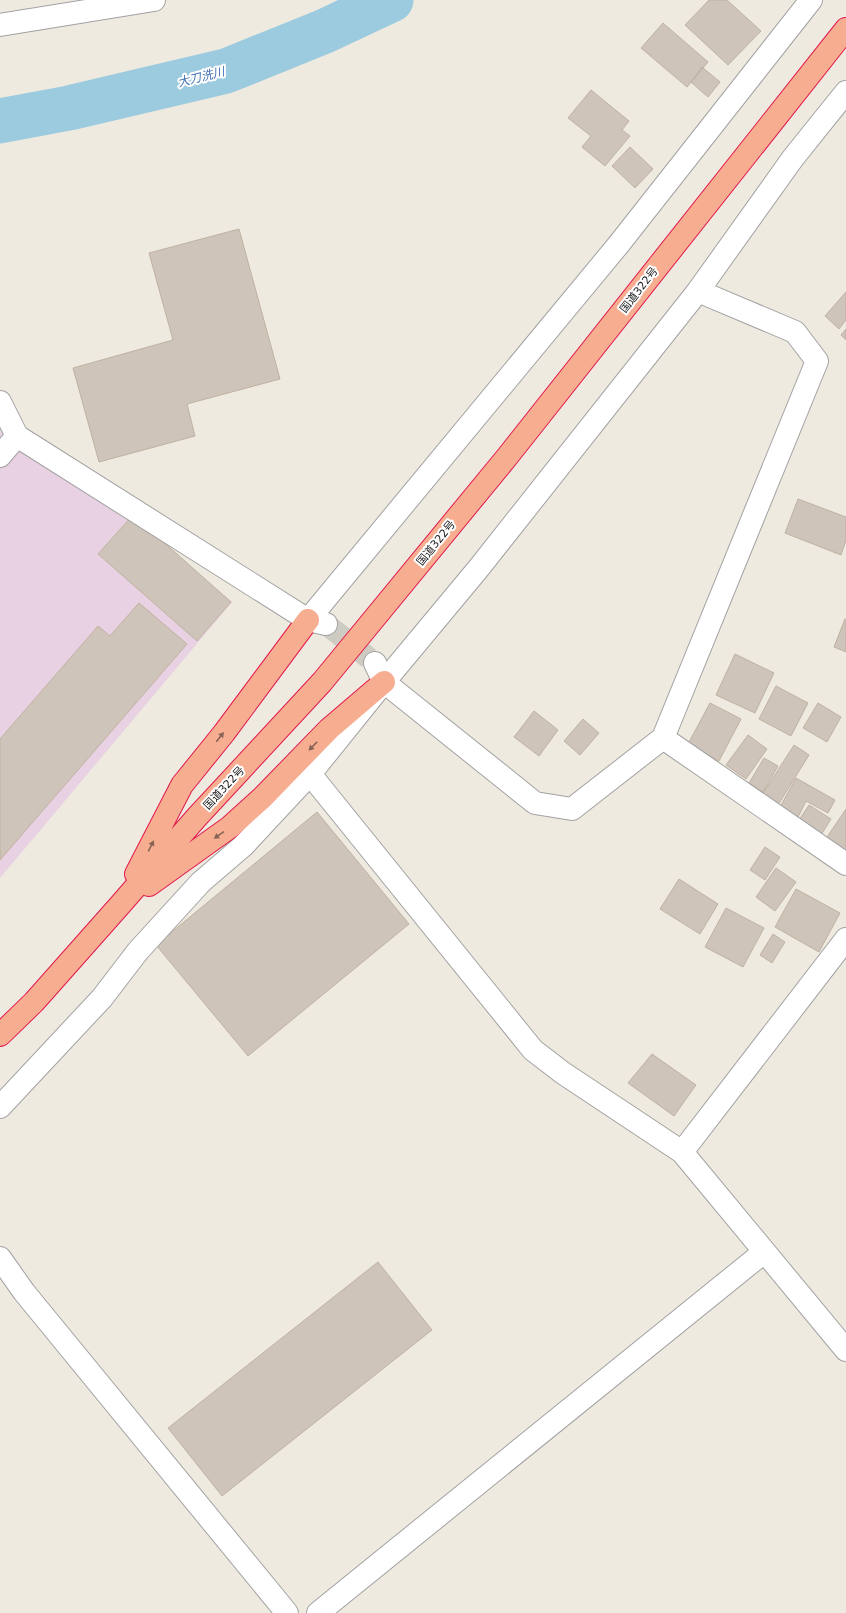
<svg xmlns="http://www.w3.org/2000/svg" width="846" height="1613" font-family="'DejaVu Sans','Noto Sans JP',sans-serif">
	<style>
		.industrial { fill: #e8d1e2 }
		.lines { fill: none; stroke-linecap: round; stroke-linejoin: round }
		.river { stroke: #9ccbdf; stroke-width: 45 }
		.building { fill: #cec4b9; stroke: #c0b1a1 }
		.tertiary-tunnel { stroke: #cecbc2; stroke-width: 22; stroke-dasharray: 22 11; stroke-linecap: butt }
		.minor-casing { stroke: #a2a2a2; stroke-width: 24 }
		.tertiary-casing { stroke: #a2a2a2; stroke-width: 24 }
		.trunk-casing { stroke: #e2174d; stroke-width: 24 }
		.minor { stroke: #fff; stroke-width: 22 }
		.tertiary { stroke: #fff; stroke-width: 22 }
		.trunk { stroke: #f6ad90; stroke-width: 22 }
		.oneway { fill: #886456 }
		.labels { text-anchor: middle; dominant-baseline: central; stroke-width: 4; stroke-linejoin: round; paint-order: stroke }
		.street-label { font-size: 11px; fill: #1b1b1b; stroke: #fff }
		.water-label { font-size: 12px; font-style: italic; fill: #4271b1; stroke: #fff }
	</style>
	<rect width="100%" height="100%" fill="#eeeae0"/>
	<path class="industrial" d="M0,408L232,602L0,878Z"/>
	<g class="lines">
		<path class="river" d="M0,121L69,108L226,71L325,31L391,0"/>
	</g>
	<path class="building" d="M709,0H727L761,31L728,65L685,25Z
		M663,23L708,62L687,87L641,48Z
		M702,67L720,82L708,97L691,82Z
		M591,90L629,121L622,130L630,136L605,166L582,147L591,136L568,118Z
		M630,147L653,169L635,188L612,166Z
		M239,229L280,379L187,404L195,436L99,462L73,368L173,340L149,253Z
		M846,292V320L839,329L825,316Z
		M846,329V340L841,335Z
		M798,499L846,517V540L841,555L785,533Z
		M133,515L231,602L197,641L98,554Z
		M139,603L187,644L0,860V739L98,626L110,636Z
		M845,619H846V652L834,647Z
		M735,654L774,673L755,713L716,695Z
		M776,686L808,703L791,736L759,719Z
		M710,703L741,719L719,761L688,744Z
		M818,703L841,717L827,742L803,728Z
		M534,711L558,730L539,756L514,737Z
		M583,719L599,733L580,755L564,741Z
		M748,735L767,749L746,779L726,765Z
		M794,745L809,755L778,805L762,795Z
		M764,758L778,766L763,792L749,783Z
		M796,778L835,800L828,813L806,801L798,817L780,807Z
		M809,805L831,819L821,835L799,820Z
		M846,809V859L823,843Z
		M317,812L409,924L248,1056L156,945Z
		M765,847L780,857L765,880L750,870Z
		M776,868L796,882L775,911L756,897Z
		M679,879L718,904L700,934L660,909Z
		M796,889L840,913L819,952L775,927Z
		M726,908L764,928L743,967L705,947Z
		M773,934L785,942L772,963L760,955Z
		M652,1054L696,1085L674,1116L628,1083Z
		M378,1262L432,1330L222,1496L168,1428Z"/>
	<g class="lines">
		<path class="tertiary-tunnel" d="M326,624L375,663"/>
		<defs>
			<path id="minor" d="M0,25L154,0
				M846,92L793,158L698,291L478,569L384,682L310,774L533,1050L563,1073L682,1152L846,1350
				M308,620L619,244L811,0
				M384,682L535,803L572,809L663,738L817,361L795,332L698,291
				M663,738L846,864
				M0,1107L102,998L138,951L201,882L243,846L310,774
				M682,1152L846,939
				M0,1258L24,1292L287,1613
				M318,1613L764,1252"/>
			<path id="tertiary" d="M0,402L17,436L308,620L326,624
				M0,456L17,436
				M375,663L384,682"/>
			<path id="trunk" d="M136,874L182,785L224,733L308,620
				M149,885L230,827L262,798L329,729L384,682
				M0,1035L34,1002L120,905L196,818L322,682L507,457L846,29"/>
		</defs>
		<use href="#minor" class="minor-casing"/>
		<use href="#tertiary" class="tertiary-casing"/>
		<use href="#trunk" class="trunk-casing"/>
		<use href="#minor" class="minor"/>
		<use href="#tertiary" class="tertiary"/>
		<use href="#trunk" class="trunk"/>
	</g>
	<defs><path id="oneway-solid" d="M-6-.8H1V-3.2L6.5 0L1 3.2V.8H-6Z"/></defs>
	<g class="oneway">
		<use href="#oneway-solid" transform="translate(220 737) rotate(-52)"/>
		<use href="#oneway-solid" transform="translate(313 746) rotate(134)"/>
		<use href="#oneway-solid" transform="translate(219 835) rotate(145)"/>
		<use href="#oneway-solid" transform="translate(151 846) rotate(-63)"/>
	</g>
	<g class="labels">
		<g class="street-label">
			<text transform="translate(639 290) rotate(-52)">国道322号</text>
			<text transform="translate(436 543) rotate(-51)">国道322号</text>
			<text transform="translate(224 788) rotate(-47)">国道322号</text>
		</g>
		<g class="water-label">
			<text transform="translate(201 77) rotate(-14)">大刀洗川</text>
		</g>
	</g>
</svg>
